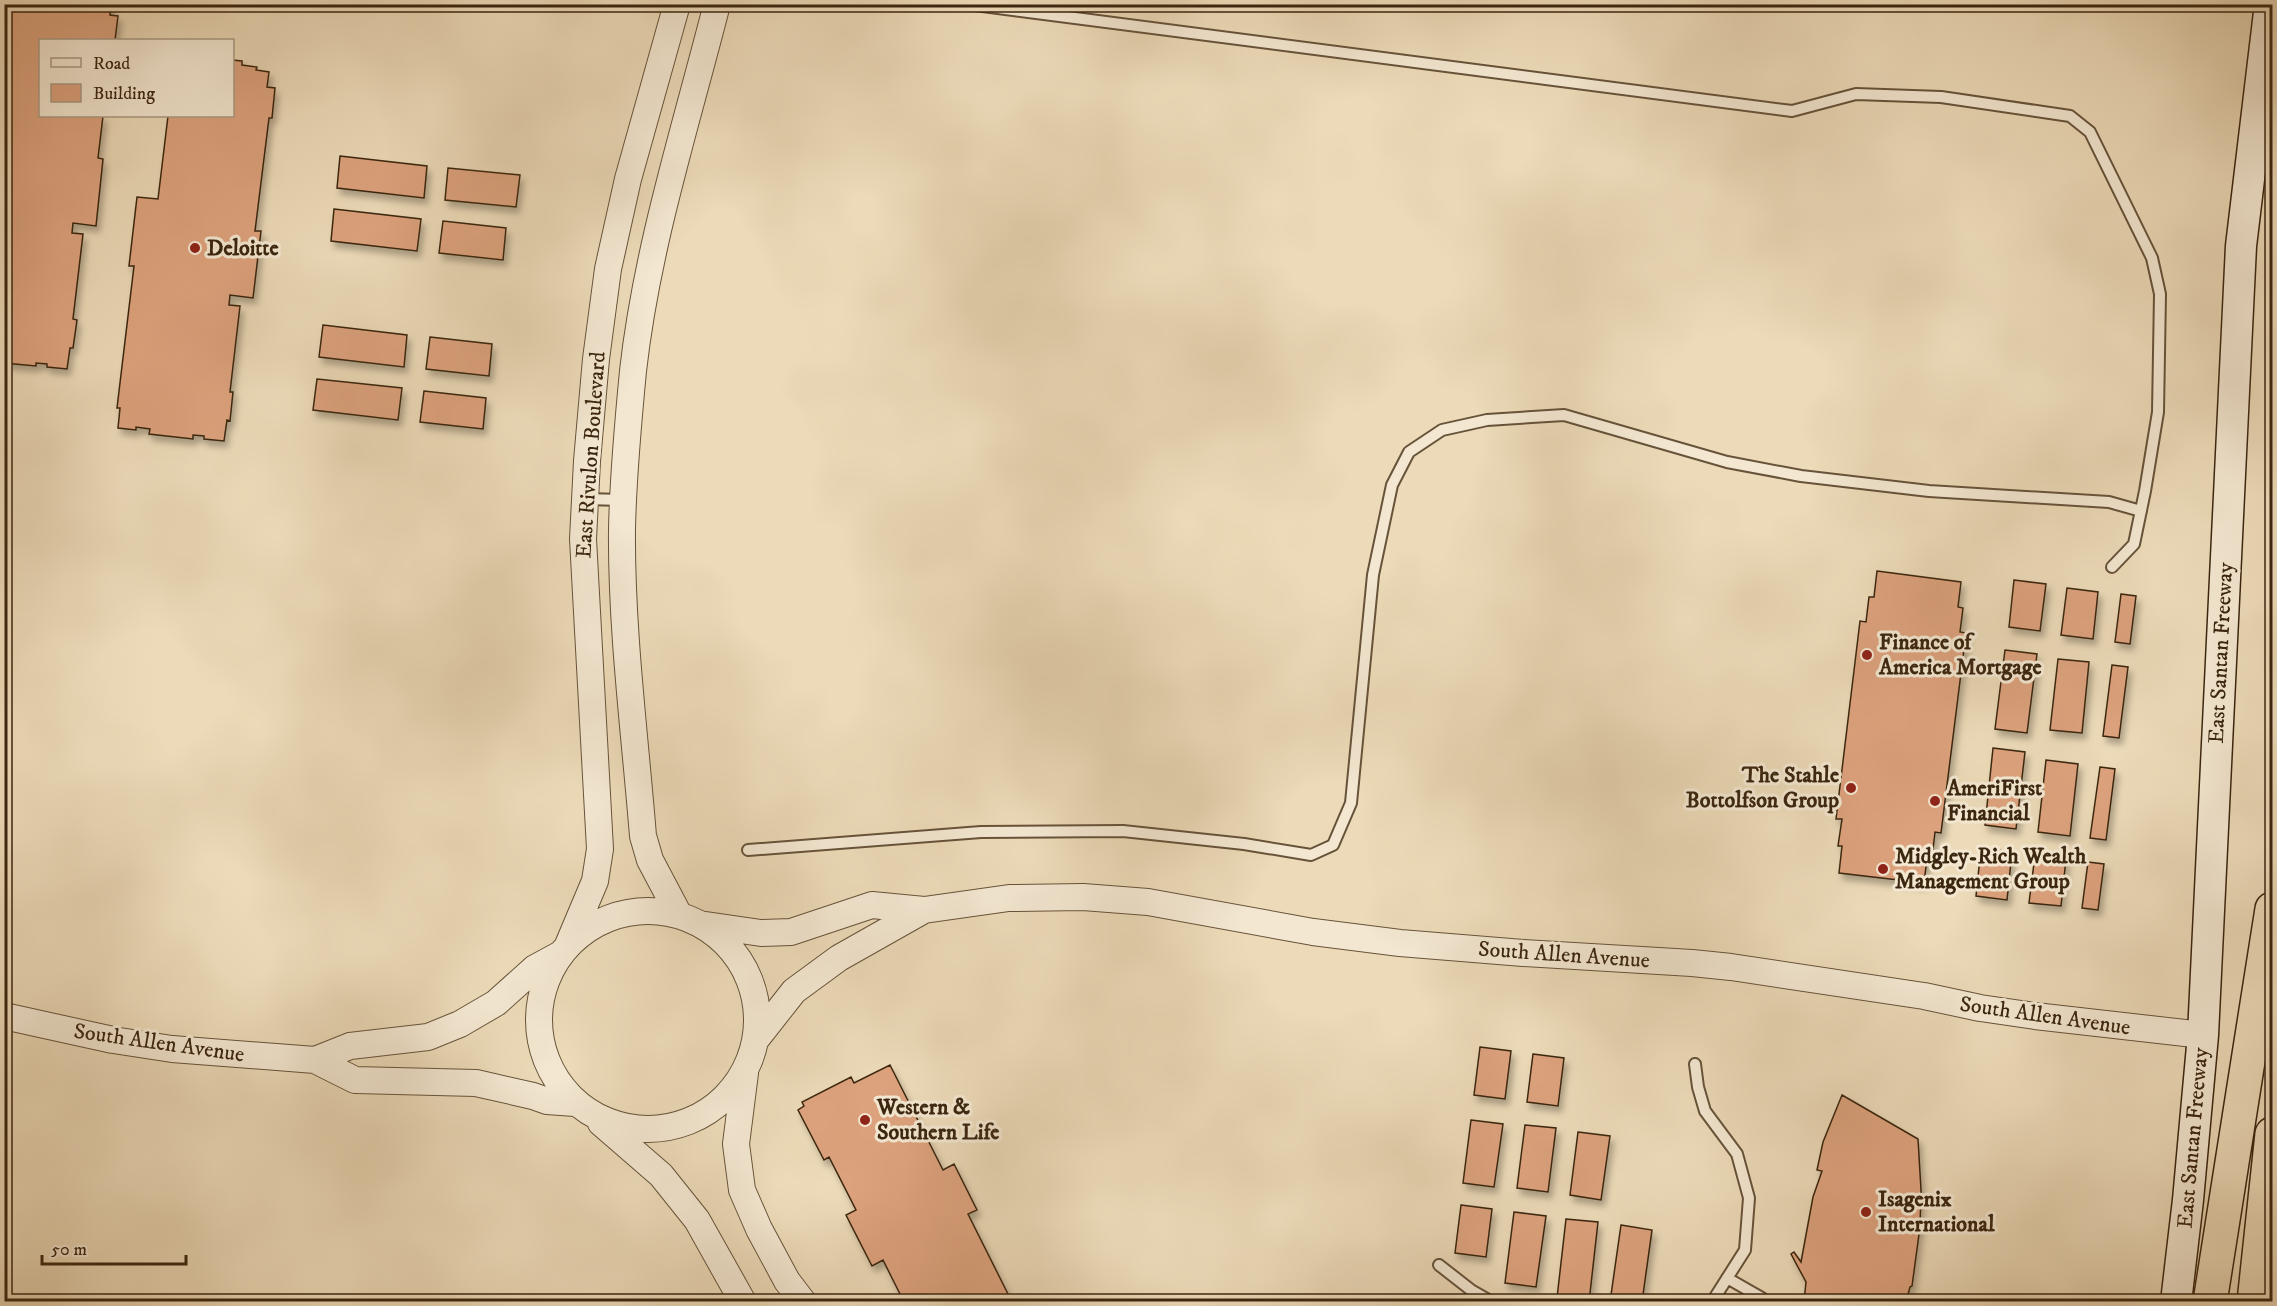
<svg xmlns="http://www.w3.org/2000/svg" width="2277" height="1306" font-family="'IM FELL DW Pica',serif">
	<style>
		.building { fill: #dca27d; stroke: #3b2610; stroke-width: 1.5; filter: url(#shadow) }
		.lines { fill: none; stroke-linecap: round; stroke-linejoin: round }
		.service-casing { stroke: #67533a; stroke-width: 14 }
		.tertiary-casing { stroke: #67533a; stroke-width: 28 }
		.secondary-casing { stroke: #3b2610; stroke-width: 33 }
		.motorway-casing { stroke: #3b2610; stroke-width: 36 }
		.service { stroke: #f3e7d1; stroke-width: 10 }
		.tertiary { stroke: #f3e7d1; stroke-width: 26 }
		.secondary { stroke: #f3e7d1; stroke-width: 30 }
		.motorway { stroke: #ecdab8; stroke-width: 33 }
		.poi-dot { fill: #8f2418; stroke: #f3e7d1; stroke-width: 2 }
		.labels { text-anchor: middle; dominant-baseline: central; stroke-width: 6; stroke-linejoin: round; paint-order: stroke }
		.poi-label { font-size: 22px; font-weight: bold; fill: #3b2610; stroke: #f3e7d1; text-anchor: start }
		.street-label { font-size: 22px; fill: #3b2610; stroke: #f3e7d1 }
	</style>
	<defs>
		<filter id="shadow"><feDropShadow dx="3.5" dy="6" stdDeviation="3" flood-color="#0004"/></filter>
	</defs>
	<rect width="100%" height="100%" fill="#ecdab8"/>
	<filter id="stains"><feTurbulence type="fractalNoise" baseFrequency=".00333" numOctaves="4"/><feColorMatrix values="0 0 0 0 .2 0 0 0 0 .09 0 0 0 0 .02 0 0 0 .5 -.17"/></filter>
	<radialGradient id="worn" r=".72"><stop offset=".6" stop-color="#630" stop-opacity="0"/><stop offset="1" stop-color="#630" stop-opacity=".3"/></radialGradient>
	<path class="building" d="M4,4H111L110,15L118,16L115,40H40V116H103L98,158L103,159L96,226L73,223L72,233L83,234L73,319L77,320L73,348H70L67,369L47,367V364L36,363V366L4,363Z
		M232,60L242,61V65L257,67L256,70L269,72L267,87L275,88L272,118H269L255,231H261L253,298L230,295L229,305L240,306L230,392H233L230,421L227,420L224,441L204,439V436L193,435V439L149,434L150,429L136,427V430L118,428L120,408H117L134,266H129L137,197L158,199L168,116H232Z
		M340,156L427,166L424,198L337,188Z
		M448,168L520,175L516,207L445,200Z
		M334,209L421,219L417,251L331,241Z
		M443,221L506,228L503,260L439,253Z
		M323,325L407,335L404,367L319,357Z
		M430,337L492,344L489,376L426,369Z
		M317,379L402,388L398,420L313,410Z
		M424,391L486,398L483,429L420,422Z
		M1877,571L1961,582L1958,607L1963,608L1960,632L1966,633L1941,833L1935,832L1932,858H1927L1924,883L1839,873L1842,846H1838L1842,819H1836L1860,621L1866,622L1869,597H1874Z
		M2014,580L2046,584L2040,631L2009,627Z
		M2067,588L2098,592L2093,639L2061,635Z
		M2121,594L2136,596L2130,644L2115,642Z
		M2005,650L2037,654L2027,733L1995,729Z
		M2058,659L2089,662L2082,733L2050,730Z
		M2112,665L2128,667L2119,738L2103,736Z
		M1993,748L2025,752L2016,829L1985,825Z
		M2046,760L2078,764L2070,836L2038,832Z
		M2100,767L2115,769L2106,840L2090,838Z
		M1981,848L2012,852L2007,900L1976,896Z
		M2035,855L2066,859L2061,906L2029,903Z
		M2088,862L2104,864L2098,910L2082,908Z
		M1480,1047L1511,1051L1505,1099L1474,1095Z
		M1533,1054L1564,1058L1558,1106L1527,1102Z
		M890,1065L943,1170L954,1164L977,1210L968,1214L1012,1302H904L883,1260L872,1266L846,1215L856,1210L829,1157L824,1160L798,1110L804,1106L802,1102L851,1077L854,1083Z
		M1842,1095L1918,1139L1921,1190L1920,1227L1912,1286L1910,1287L1906,1302H1804L1806,1282L1791,1254L1794,1252L1801,1262L1813,1197L1822,1171L1817,1170L1823,1142Z
		M1471,1120L1503,1124L1494,1187L1463,1183Z
		M1525,1125L1556,1128L1548,1192L1517,1188Z
		M1578,1132L1610,1136L1601,1200L1570,1195Z
		M1461,1205L1492,1209L1486,1257L1455,1253Z
		M1514,1212L1546,1216L1536,1287L1505,1283Z
		M1566,1219L1598,1222L1589,1302L1557,1298Z
		M1621,1225L1652,1230L1642,1302H1610Z"/>
	<g class="lines">
		<defs>
			<path id="service" d="M967,4L1792,111L1856,94L1941,97L2070,116L2090,132L2152,258L2160,294L2158,412L2145,491L2134,544L2112,567
				M585,499L623,500
				M748,850L981,832L1123,831L1244,844L1311,855L1333,845L1351,803L1373,575L1392,485L1409,452L1442,430L1487,420L1564,415L1727,462L1801,476L1929,491L2109,502L2141,511
				M1695,1064L1698,1087L1705,1111L1737,1154L1749,1198L1745,1250L1712,1302
				M1439,1265L1471,1290L1492,1302
				M1727,1278L1762,1298"/>
			<path id="tertiary" d="M539 1020a109 109 0 1 1 218 0a109 109 0 1 1-218 0Z
				M678,913L650,860L643,836C635,736 621,629 622,529C623,476 628,423 633,371C647,246 686,126 717,4
				M706,925L761,933L791,932L872,905L924,910L1009,898L1083,897L1148,902L1313,932L1400,943L1523,953L1692,963L1731,967L1924,996L1980,1008L2035,1016L2203,1035
				M568,945L595,881L600,849L583,539L587,461L596,359L608,269L628,179L677,4
				M4,1016L113,1040L172,1049L315,1060L355,1080L476,1083L533,1096L547,1101L575,1103
				M757,1038L794,991L839,958L924,910
				M315,1060L350,1046L428,1037L460,1024L496,1003L535,968L559,955
				M745,1073L736,1144L742,1190L759,1229L787,1281L803,1302
				M601,1123L661,1175L697,1220L743,1302"/>
			<path id="secondary" d="M2176,1302L2188,1200L2203,1035L2241,246L2270,4"/>
			<path id="motorway" d="M2210,1302L2272,909
				M2254,1302L2272,1134"/>
		</defs>
		<use href="#service" class="service-casing"/>
		<use href="#tertiary" class="tertiary-casing"/>
		<use href="#secondary" class="secondary-casing"/>
		<use href="#motorway" class="motorway-casing"/>
		<use href="#service" class="service"/>
		<use href="#tertiary" class="tertiary"/>
		<use href="#secondary" class="secondary"/>
		<use href="#motorway" class="motorway"/>
	</g>
	<g class="poi-dot">
		<circle cx="195" cy="248" r="6"/>
		<circle cx="1867" cy="655" r="6"/>
		<circle cx="1851" cy="788" r="6"/>
		<circle cx="1935" cy="801" r="6"/>
		<circle cx="1883" cy="869" r="6"/>
		<circle cx="865" cy="1120" r="6"/>
		<circle cx="1866" cy="1212" r="6"/>
	</g>
	<g class="labels">
		<g class="poi-label">
			<text x="207" y="248">Deloitte</text>
			<text x="1879" y="642">Finance of<tspan x="1879" dy="25">America Mortgage</tspan></text>
			<text x="1839" y="775" text-anchor="end">The Stahle<tspan x="1839" dy="25">Bottolfson Group</tspan></text>
			<text x="1947" y="788">AmeriFirst<tspan x="1947" dy="25">Financial</tspan></text>
			<text x="1895" y="856">Midgley-Rich Wealth<tspan x="1895" dy="25">Management Group</tspan></text>
			<text x="877" y="1107">Western &amp;<tspan x="877" dy="25">Southern Life</tspan></text>
			<text x="1878" y="1199">Isagenix<tspan x="1878" dy="25">International</tspan></text>
		</g>
		<g class="street-label">
			<text transform="translate(591 455) rotate(-86)">East Rivulon Boulevard</text>
			<text transform="translate(2221 653) rotate(-87)">East Santan Freeway</text>
			<text transform="translate(1564 955) rotate(4)">South Allen Avenue</text>
			<text transform="translate(2045 1016) rotate(8)">South Allen Avenue</text>
			<text transform="translate(159 1043) rotate(8)">South Allen Avenue</text>
			<text transform="translate(2193 1138) rotate(-85)">East Santan Freeway</text>
		</g>
	</g>
	<rect width="2277" height="1306" fill="none" stroke="#ecdab8" stroke-width="24"/>
	<rect x="6" y="6" width="2265" height="1294" fill="none" stroke="#3b2610" stroke-width="3"/>
	<rect x="12" y="12" width="2253" height="1282" fill="none" stroke="#3b2610" stroke-width="1.5"/>
	<rect x="39" y="39" width="195" height="78" fill="#f3e7d1" stroke="#a99a84" stroke-width="1.5"/>
	<rect x="51" y="58" width="30" height="9" fill="#f3e7d1" stroke="#a99a84" stroke-width="1.5"/>
	<text x="93" y="69" font-size="18" fill="#3b2610">Road</text>
	<rect x="51" y="84" width="30" height="18" fill="#dca27d" stroke="#a99a84" stroke-width="1.5"/>
	<text x="93" y="99" font-size="18" fill="#3b2610">Building</text>
	<path d="M42 1255v9h144v-9" fill="none" stroke="#3b2610" stroke-width="3"/>
	<text x="51" y="1255" font-size="18" fill="#3b2610" stroke="#f3e7d1" stroke-width="4.5" paint-order="stroke">50 m</text>
	<rect width="100%" height="100%" filter="url(#stains)"/>
	<rect width="100%" height="100%" fill="url(#worn)"/>
</svg>
